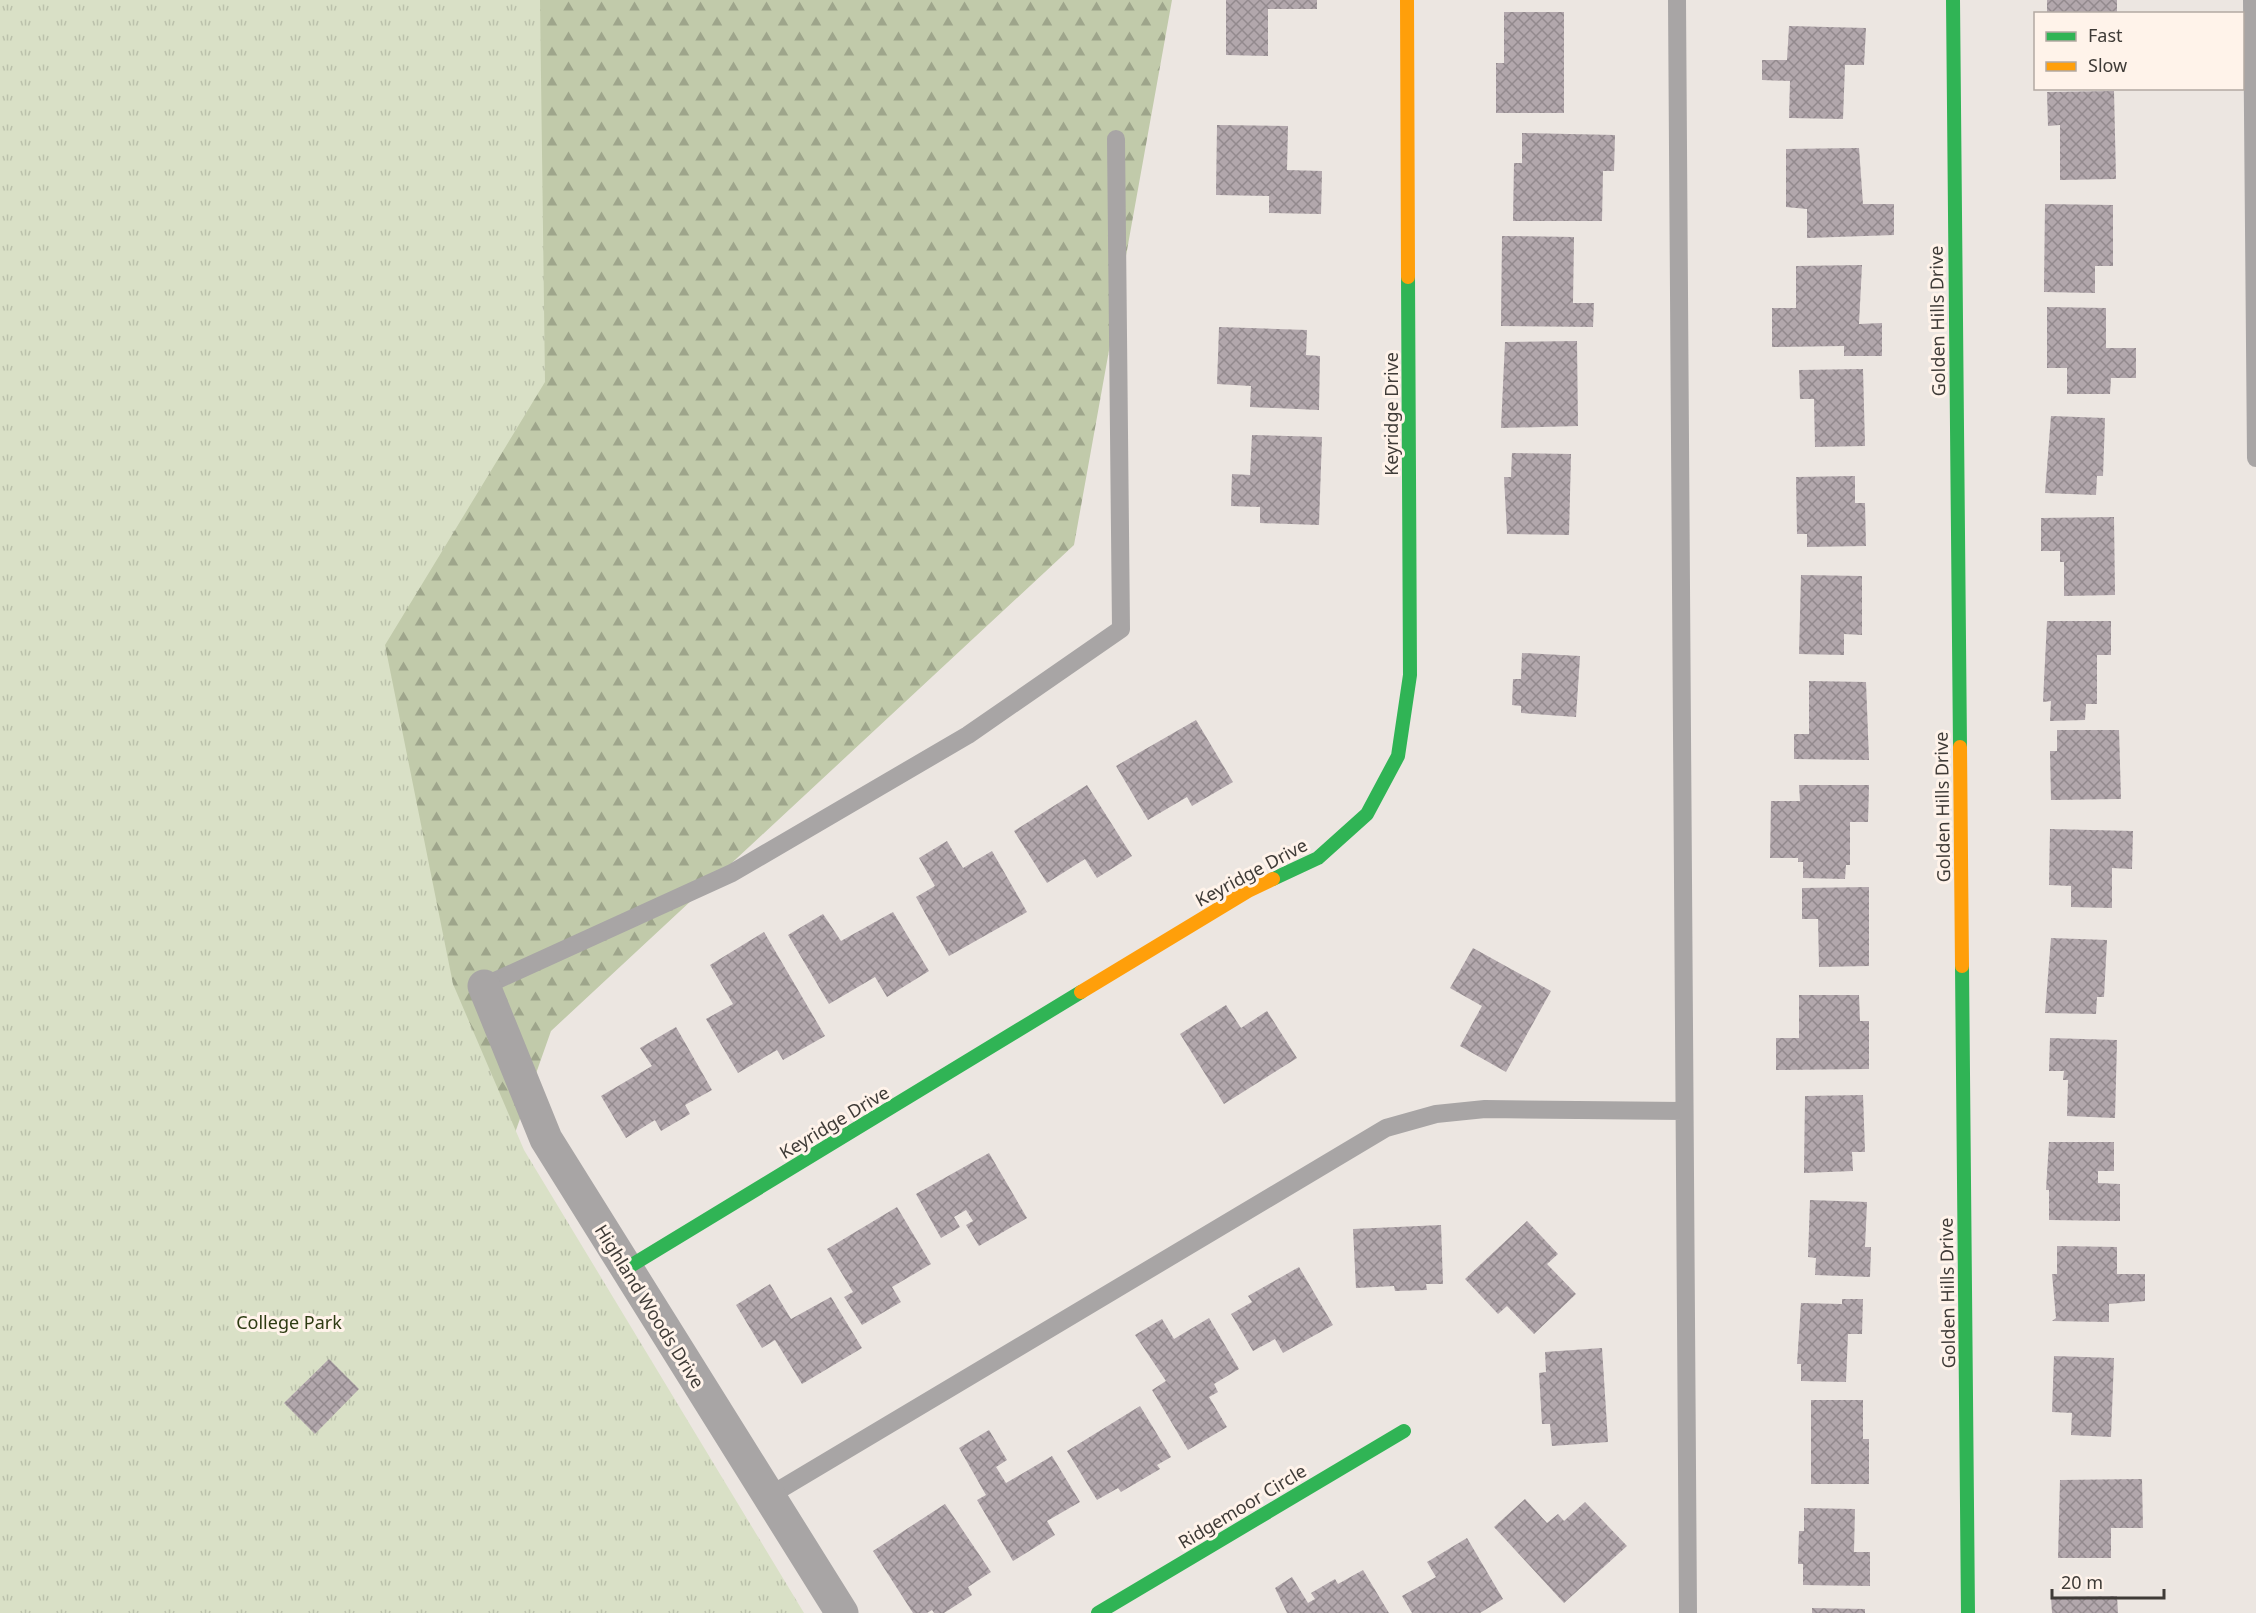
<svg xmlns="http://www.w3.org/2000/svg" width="2256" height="1613" font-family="'Noto Sans',sans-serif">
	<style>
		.forest { fill: url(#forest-firs) }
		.park { fill: url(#park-tufts) }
		.building { fill: url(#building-cross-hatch) }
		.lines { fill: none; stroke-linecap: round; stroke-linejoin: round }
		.lane { stroke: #a8a5a5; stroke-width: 18 }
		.street { stroke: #a8a5a5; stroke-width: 33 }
		.fast { stroke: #30b455; stroke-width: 14 }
		.slow { stroke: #ff9f0a; stroke-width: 14 }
		.labels { text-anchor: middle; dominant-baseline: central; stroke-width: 6; stroke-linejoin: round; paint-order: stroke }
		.street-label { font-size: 18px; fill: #3f3b37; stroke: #fff3ea }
		.park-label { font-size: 18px; fill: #2d3b12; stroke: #fff3ea }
	</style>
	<defs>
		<pattern id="forest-firs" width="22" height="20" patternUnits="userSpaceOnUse" patternTransform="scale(1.5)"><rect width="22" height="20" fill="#c1caaa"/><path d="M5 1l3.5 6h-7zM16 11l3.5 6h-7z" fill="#9ea58b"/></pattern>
		<pattern id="park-tufts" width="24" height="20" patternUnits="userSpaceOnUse" patternTransform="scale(1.5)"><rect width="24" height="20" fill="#d9e0c6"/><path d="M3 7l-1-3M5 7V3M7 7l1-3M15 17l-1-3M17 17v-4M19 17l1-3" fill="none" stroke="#bbc1ab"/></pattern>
		<pattern id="building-cross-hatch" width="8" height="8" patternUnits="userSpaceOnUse" patternTransform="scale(1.5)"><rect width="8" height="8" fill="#b2a7ac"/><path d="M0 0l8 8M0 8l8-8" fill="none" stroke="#92898d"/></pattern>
	</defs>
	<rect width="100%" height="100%" fill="#ece6e1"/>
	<path class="forest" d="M0,0L539,7L540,0H1172L1074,545L551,1031L497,1184Z"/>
	<path class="park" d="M0,0H540L545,382L385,645L453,984L524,1150L804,1613H0Z"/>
	<path class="building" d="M1226,0H1317V9H1268V56L1226,55Z
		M2047,0H2117V14H2047Z
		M1504,12H1564V113H1496V63H1504Z
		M1789,26L1866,28L1864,65H1845L1843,119L1789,118L1790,81L1762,80V60H1787Z
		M2114,91L2116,179L2060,180V125L2048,126L2047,92Z
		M1217,125L1288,126L1287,170L1322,171L1321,214L1269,213V196L1216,195Z
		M1522,133L1615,135L1614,171H1603L1602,221H1513L1514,163H1522Z
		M1859,148L1863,204H1894V235L1807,238V209L1786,207V149Z
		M2045,204L2113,205V266H2095V293L2044,292Z
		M1502,236L1574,237L1573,303H1594L1593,327L1501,326Z
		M1862,265L1859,324L1882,323V356H1844V346L1772,347V308H1796V266Z
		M2047,307L2106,308V348H2136V378H2111L2110,394H2067V368H2047Z
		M1219,327L1307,330L1306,355L1320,356L1319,410L1250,407L1251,386L1217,384Z
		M1577,341L1578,426L1501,428L1505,342Z
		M1863,369L1865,446L1815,447L1814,399H1800L1799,370Z
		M2051,416L2105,418L2103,476H2097L2096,495L2045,493Z
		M1252,435L1322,437L1319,525L1260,523V507L1231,506L1232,474L1250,475Z
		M1512,453L1571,454L1569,535L1507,534L1504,477H1511Z
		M1855,476V503H1865L1866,546L1807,547V534H1797L1796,477Z
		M2114,517L2115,595L2064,596V562H2060V551H2041V518Z
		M1801,575L1862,576V635L1844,634V655L1799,654Z
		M2047,621H2111V655H2097V704H2086L2085,720L2050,721L2051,701L2043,702Z
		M1522,653L1580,656L1576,717L1521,713V706L1512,705L1513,679H1521Z
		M1809,681L1866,682L1869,760L1794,759V734H1809Z
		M1196,720L1233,782L1192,806L1187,797L1148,820L1116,766Z
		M2057,730H2119L2121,799L2051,800L2050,751H2057Z
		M1087,785L1132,856L1097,878L1085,859L1047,883L1014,831Z
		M1799,785H1869L1868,822H1850V865H1846L1845,879L1803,878V862H1798V858H1770L1771,801H1800Z
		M2050,829L2133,831L2132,869L2112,868V908L2071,907V886L2049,885Z
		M947,841L963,868L992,851L1027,912L949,956L916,897L935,886L919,858Z
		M1869,887V966L1819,967L1818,919H1802V888Z
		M893,912L929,971L887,997L875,977L829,1004L788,935L823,914L841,941Z
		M764,932L825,1036L783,1060L777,1050L738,1073L706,1019L733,1004L710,965Z
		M2051,938L2107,940L2104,997H2097L2096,1014L2045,1013Z
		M1473,948L1551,991L1506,1072L1460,1046L1482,1006L1450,988Z
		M1799,995H1859L1860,1021H1869V1069L1776,1070V1038H1799Z
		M1226,1005L1241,1028L1267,1011L1297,1058L1224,1104L1180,1034Z
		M676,1027L712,1090L685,1105L690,1114L661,1131L655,1120L626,1138L601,1096L652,1066L640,1048Z
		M2050,1038L2117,1040L2115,1118L2067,1116L2068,1080H2063L2064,1071H2049Z
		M1863,1095L1865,1152H1852L1853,1171L1804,1173L1805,1096Z
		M2049,1142H2114V1171H2098V1183L2120,1184V1221L2049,1220V1190H2046Z
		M989,1153L1027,1218L979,1246L966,1225L973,1221L966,1210L954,1217L960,1227L941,1238L916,1194Z
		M1810,1200L1867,1202L1865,1247H1871L1870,1277L1815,1275L1816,1258L1808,1257Z
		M897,1207L931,1264L892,1287L901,1302L862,1325L844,1297L853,1292L827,1249Z
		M1527,1221L1558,1254L1547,1264L1576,1294L1534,1334L1507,1306L1498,1314L1465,1279Z
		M1441,1225L1443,1284H1426L1427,1290L1395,1291L1394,1286L1356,1288L1353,1229Z
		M2057,1246L2117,1247V1274H2145V1301L2109,1304V1322L2052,1321L2056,1318L2052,1274H2057Z
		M1299,1267L1333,1325L1283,1353L1275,1339L1253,1351L1231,1314L1252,1302L1248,1296Z
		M770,1284L791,1319L831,1297L862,1348L802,1384L775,1340L762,1348L736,1305Z
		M1842,1299H1863L1862,1334H1848L1846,1382L1801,1381V1364H1797L1801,1303L1842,1304Z
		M1209,1318L1239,1369L1214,1384L1218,1392L1209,1397L1227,1427L1188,1450L1152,1390L1166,1381L1135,1335L1162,1319L1174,1339Z
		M1602,1348L1608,1442L1552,1446L1550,1424H1542L1539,1373L1546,1372L1545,1352Z
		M2054,1356L2114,1358L2111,1437L2071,1435L2072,1413L2052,1412Z
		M329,1359L359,1389L315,1434L284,1403Z
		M1811,1400H1863V1439H1869V1484H1811Z
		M1140,1406L1171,1457L1157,1465L1160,1469L1121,1492L1118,1488L1097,1500L1067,1451Z
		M989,1430L1007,1460L996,1467L1006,1483L1052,1456L1080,1502L1047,1521L1055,1535L1013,1561L977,1500L986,1495L959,1448Z
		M2142,1479L2143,1528H2111V1558H2058L2060,1480Z
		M1525,1499L1547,1523L1558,1514L1564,1521L1585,1502L1627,1546L1564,1603L1494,1527Z
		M945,1504L991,1572L968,1587L972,1595L944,1613H934L932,1610L927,1613H913L873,1551Z
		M1804,1508L1855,1509L1854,1552H1870V1586L1803,1585V1564H1798L1799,1531H1804Z
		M1467,1538L1503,1599L1480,1613H1412L1402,1596L1436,1577L1427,1562Z
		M1363,1570L1389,1613H1287L1275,1588L1292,1577L1308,1603L1315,1599L1311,1593L1335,1579L1338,1584Z
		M2117,1596L2118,1613H2052L2051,1597Z
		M1812,1608L1865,1609V1613H1812Z"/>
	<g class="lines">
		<path class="lane" d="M1677,0L1688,1613
			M2252,0L2256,458
			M484,986L732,873L968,735L1121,629L1116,139
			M769,1496L1386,1128L1436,1114L1485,1109L1684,1111"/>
		<path class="street" d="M484,986L546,1139L842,1613"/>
		<path class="fast" d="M1953,0L1960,747
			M1273,879L1318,858L1367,814L1398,756L1410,675L1408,277
			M1962,966L1968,1613
			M627,1268L1081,992
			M1098,1613L1404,1431"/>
		<path class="slow" d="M1407,0L1408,277
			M1960,747L1962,966
			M1081,992L1248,891L1273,879"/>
	</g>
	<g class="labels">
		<g class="street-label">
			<text transform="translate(1937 321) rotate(-91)">Golden Hills Drive</text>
			<text transform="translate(1391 414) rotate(-90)">Keyridge Drive</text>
			<text transform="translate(1942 807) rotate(-91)">Golden Hills Drive</text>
			<text transform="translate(1251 872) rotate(-28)">Keyridge Drive</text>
			<text transform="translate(834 1122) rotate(-31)">Keyridge Drive</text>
			<text transform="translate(1947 1293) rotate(-91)">Golden Hills Drive</text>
			<text transform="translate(650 1306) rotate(58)">Highland Woods Drive</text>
			<text transform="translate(1242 1506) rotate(-31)">Ridgemoor Circle</text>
		</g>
		<g class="park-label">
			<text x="289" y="1322">College Park</text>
		</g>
	</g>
	<rect x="2034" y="12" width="210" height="78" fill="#fff3ea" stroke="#b2a9a2" stroke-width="1.5"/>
	<rect x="2046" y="32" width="30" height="9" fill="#30b455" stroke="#b2a9a2" stroke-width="1.5"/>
	<text x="2088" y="42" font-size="18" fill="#3f3b37">Fast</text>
	<rect x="2046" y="62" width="30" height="9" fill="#ff9f0a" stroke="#b2a9a2" stroke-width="1.5"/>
	<text x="2088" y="72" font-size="18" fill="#3f3b37">Slow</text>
	<path d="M2052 1589v9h112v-9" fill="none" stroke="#3f3b37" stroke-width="3"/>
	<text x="2061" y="1589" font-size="18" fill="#3f3b37" stroke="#fff3ea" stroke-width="4.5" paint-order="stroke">20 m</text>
</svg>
